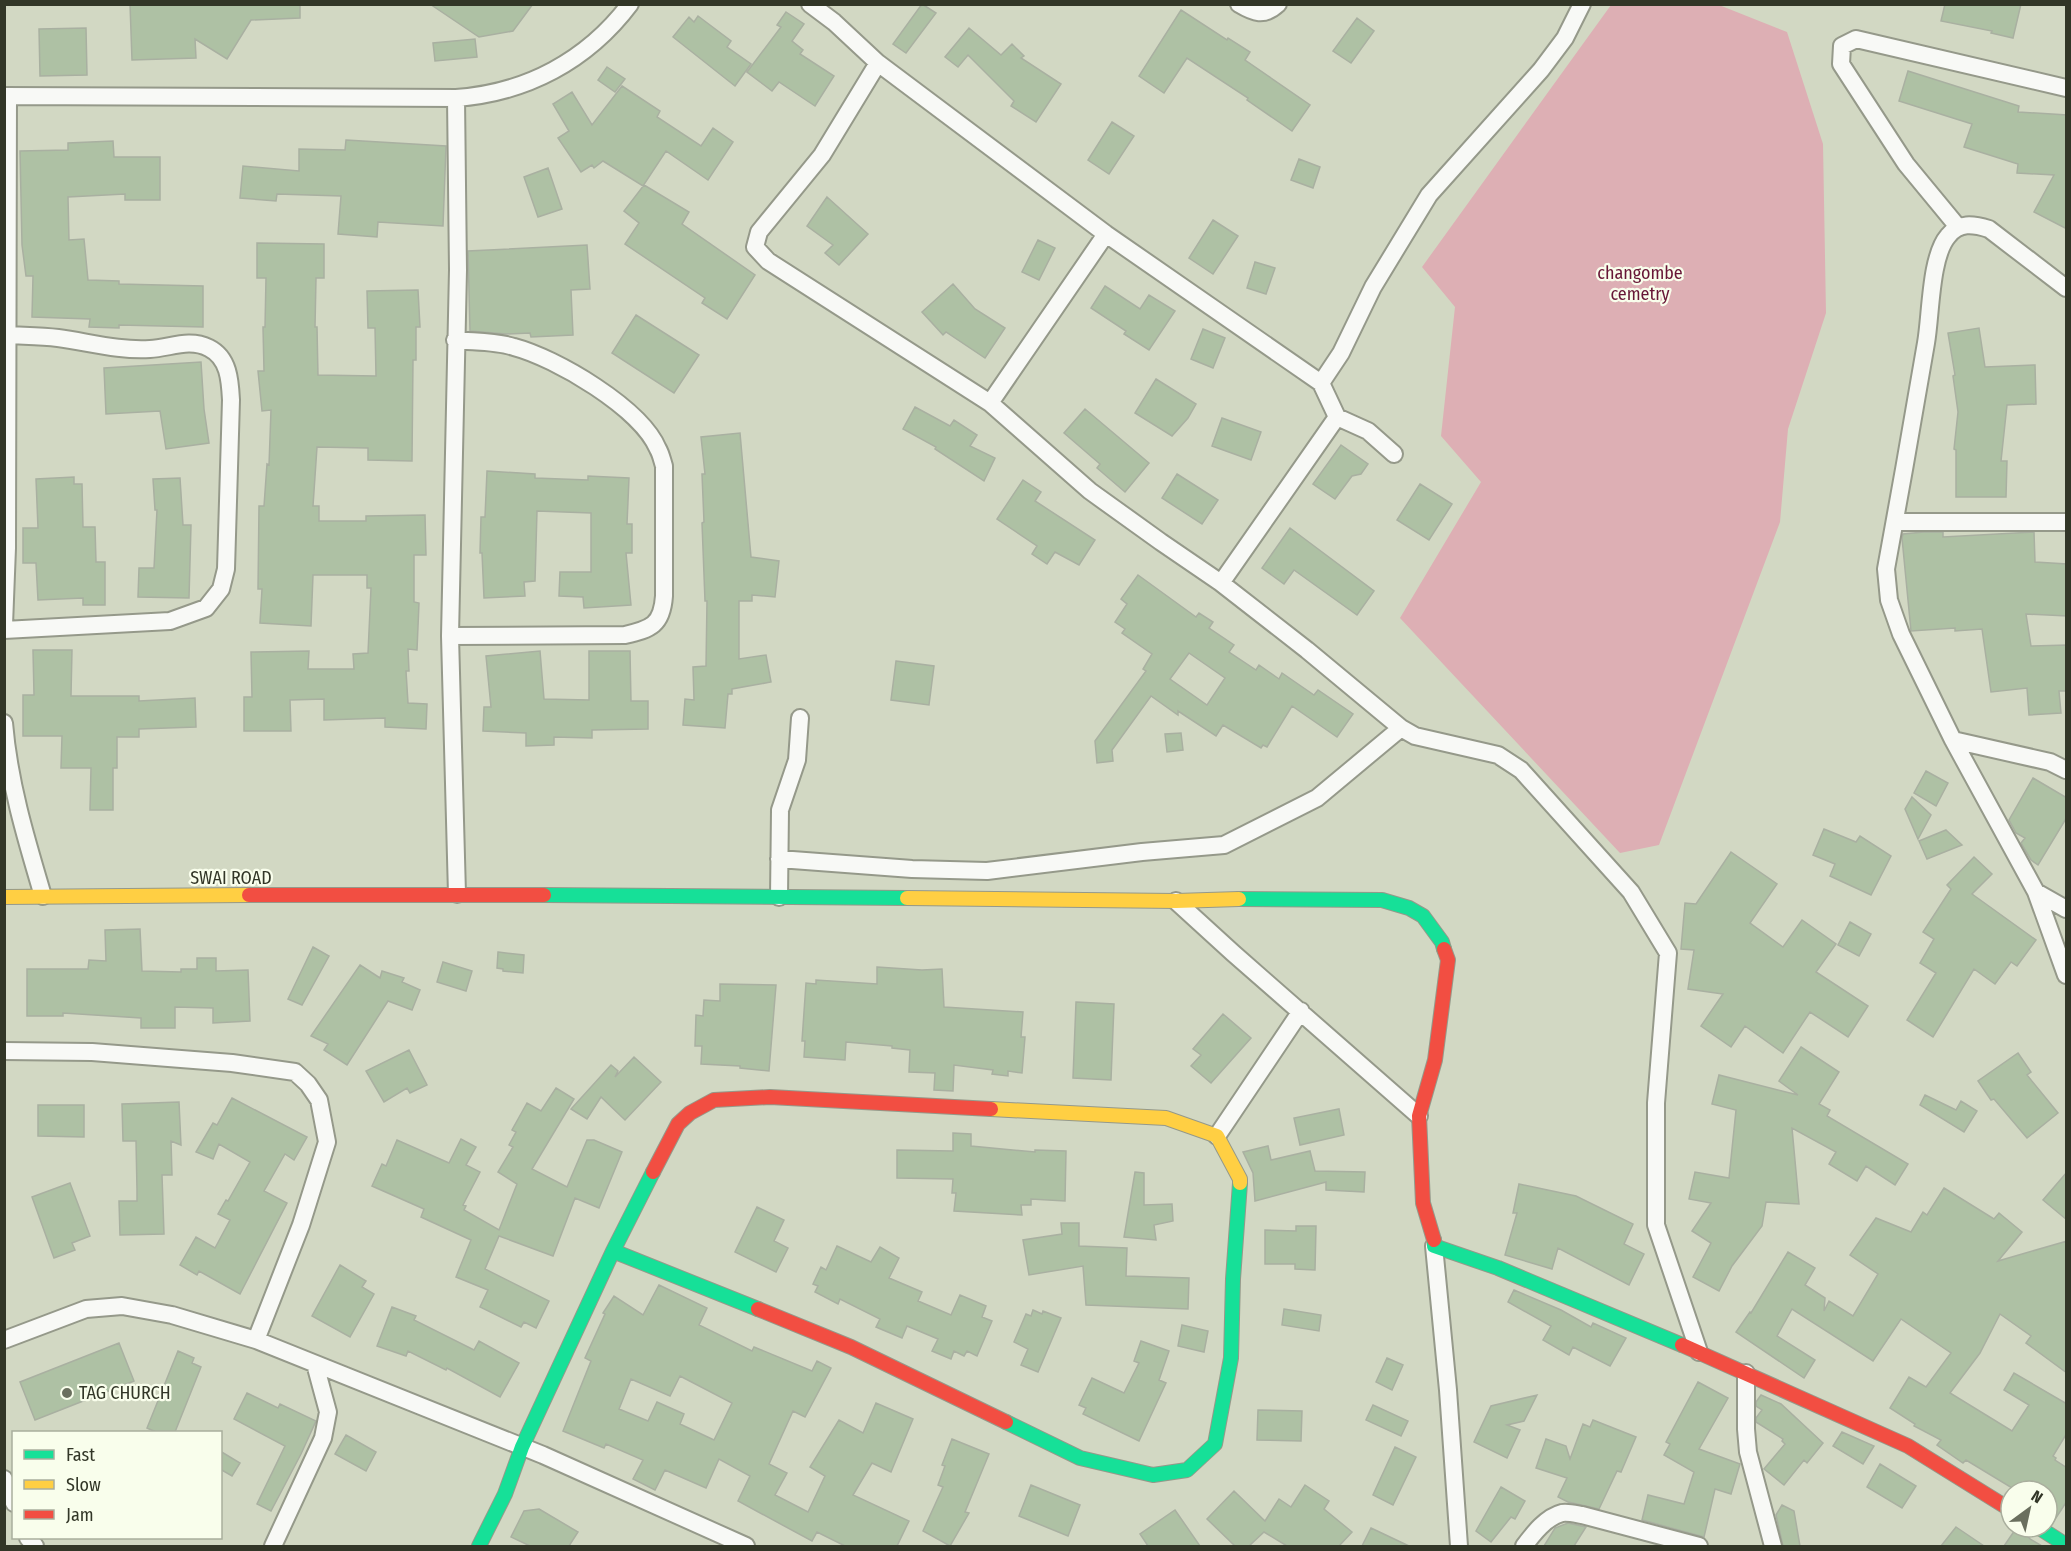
<svg xmlns="http://www.w3.org/2000/svg" width="2071" height="1551" font-family="'Fira Sans Condensed',sans-serif">
	<style>
		.green { fill: #ddafb4 }
		.building { fill: #aec1a4; stroke: #a9b0a1; stroke-width: 1.5; fill-rule: evenodd }
		.lines { fill: none; stroke-linecap: round; stroke-linejoin: round }
		.street-casing { stroke: #95998a; stroke-width: 20 }
		.fast-casing { stroke: #95998a; stroke-width: 16 }
		.slow-casing { stroke: #95998a; stroke-width: 16 }
		.jam-casing { stroke: #95998a; stroke-width: 16 }
		.street { stroke: #f8f9f6; stroke-width: 16 }
		.fast { stroke: #16e098; stroke-width: 14 }
		.slow { stroke: #ffcf43; stroke-width: 14 }
		.jam { stroke: #f24e42; stroke-width: 14 }
		.poi-dot { fill: #6a6f5e; stroke: #f9feec; stroke-width: 2 }
		.labels { text-anchor: middle; dominant-baseline: central; stroke-width: 4.5; stroke-linejoin: round; paint-order: stroke }
		.park-label { font-size: 18px; fill: #671636; stroke: #f9feec }
		.street-label { font-size: 18px; fill: #323627; stroke: #f9feec }
		.poi-label { font-size: 18px; fill: #323627; stroke: #f9feec; text-anchor: start }
	</style>
	<rect width="100%" height="100%" fill="#d2d8c3"/>
	<path class="green" d="M1611,5H1719L1787,32L1823,144L1826,313L1788,429L1780,522L1659,845L1620,853L1400,618L1481,482L1441,436L1455,307L1422,267Z"/>
	<path class="building" d="M130,4H300V18L251,20L227,59L195,39L196,58L132,60Z
		M430,4H533L513,31L479,37Z
		M922,4L936,13L906,53L893,44Z
		M1945,4H2021L2013,38L1991,33L1992,31L1941,21Z
		M1181,10L1227,40L1228,38L1250,52L1245,60L1310,105L1292,131L1247,100L1248,98L1187,58L1164,93L1139,76Z
		M786,12L804,24L792,41L803,50L800,54L834,76L815,106L779,82L772,91L747,72L781,27L777,25Z
		M698,16L731,41L727,47L751,64L735,86L673,37L689,17L694,22Z
		M1357,18L1374,31L1351,63L1333,51Z
		M86,28L87,75L40,76L39,29Z
		M969,28L1001,55L1012,44L1024,56L1021,58L1061,84L1036,122L1011,106L1014,101L968,55L958,67L945,57Z
		M475,39L477,57L435,61L433,43Z
		M607,67L625,79L615,92L598,80Z
		M1908,71L2019,106L2018,112L2067,115V229L2034,212L2054,175L2017,173L2018,164L1964,147L1972,124L1899,101Z
		M622,86L660,111L657,117L701,146L713,128L733,142L708,180L666,151L643,186L603,161L594,168L592,165L581,172L558,138L569,131L553,104L572,92L592,125Z
		M1112,122L1134,136L1109,174L1088,160Z
		M346,140L446,146L443,226L378,222L377,237L338,234L341,196L277,194L276,201L240,198L243,166L299,171V149L345,150Z
		M113,141L114,157H160V200H125V194L68,197L69,240L84,239L88,280L119,281V284L203,286V327L119,325V328L89,327L90,319L32,317L33,276H26L22,245L20,151L68,150V143Z
		M1299,159L1320,167L1313,188L1291,180Z
		M548,168L562,209L538,217L524,177Z
		M644,185L689,212L682,224L755,275L727,319L702,303L705,298L625,244L639,223L624,211Z
		M827,197L868,234L839,265L825,253L833,245L807,226Z
		M1213,220L1238,236L1213,274L1189,258Z
		M1038,240L1055,248L1039,280L1022,272Z
		M257,243L324,244V278H316L315,327H317L318,375L376,376L375,328H368L367,291L418,290L420,327H416V360H413L412,461L368,460V448L317,447L313,506H319V521H366V516L425,515L426,555H414V602L419,603L417,650L408,649L409,671H406L408,703L427,704L426,729L385,727V718L324,720V699L290,700L291,731H244V697H252L251,652L309,651L308,669H354L353,654L368,653L371,588H367V575H313L311,626L260,623L262,589H258L259,506H264L267,464L269,465L271,410L262,411L258,371H264L263,327H265L266,278H257Z
		M587,245L590,289L571,290L573,335L531,337L530,333L506,334L470,331L468,251Z
		M1255,262L1275,268L1266,294L1247,288Z
		M953,284L975,309L1005,328L985,358L946,332L943,335L922,312Z
		M1105,286L1140,309L1149,295L1175,311L1149,350L1124,334L1126,331L1091,308Z
		M636,315L699,355L674,393L612,353Z
		M1979,328L1985,367L2035,365L2036,404L2007,405L2001,461H2007L2006,497H1956V450L1954,449L1958,412L1953,376L1955,375L1948,333Z
		M1203,329L1225,338L1213,368L1191,359Z
		M201,362L204,409L209,443L166,449L160,411L106,414L104,368Z
		M1156,379L1196,404L1188,418L1172,436L1135,413Z
		M915,407L950,426L954,420L977,435L970,446L995,458L984,481L935,449L936,447L903,429Z
		M1085,409L1149,463L1125,492L1097,468L1100,464L1064,433Z
		M1222,418L1261,432L1251,460L1212,446Z
		M740,433L751,557L779,561L775,597L752,595V601H739V659L766,655L771,682L732,689V694H728L725,728L683,725L685,699L694,700L693,667L706,666L707,601H705L702,523L704,522L702,474H705L701,437Z
		M1341,445L1368,464L1361,474L1352,476L1335,499L1313,484Z
		M487,471L535,474V478L588,480V476L629,478L627,524H632V553H626L631,605L584,608L583,597L559,596L560,572H591V513L537,511L535,581L524,582L525,596L484,598L482,553H480L481,517H485Z
		M1177,474L1218,500L1202,524L1162,498Z
		M74,477V484H82L83,527H95L96,562H105V605H83V598L38,600L36,563H23V528H38L36,479Z
		M180,478L183,525H191L189,598L138,597L139,568H154L157,510H155L153,479Z
		M1023,480L1041,492L1035,501L1095,540L1079,565L1055,552L1047,564L1032,554L1037,546L997,519Z
		M1420,484L1452,504L1429,540L1397,520Z
		M1290,528L1374,591L1357,615L1294,570L1284,584L1262,568Z
		M1924,532H1943V537L2034,532L2035,562L2067,564V616L2026,614L2031,646L2067,645V691H2059L2061,713L2029,715L2027,688L1991,692L1982,629L1955,631V628L1911,631L1902,538L1903,534Z
		M1138,575L1196,617L1199,613L1213,622L1209,628L1234,645L1229,652L1256,670L1259,665L1279,679L1282,673L1314,695L1318,690L1353,714L1337,737L1292,706L1267,747L1263,745L1261,748L1223,725L1216,736L1178,711V715L1151,696L1112,750L1113,761L1097,763L1095,741L1146,671L1143,669L1152,654L1122,633L1125,629L1115,622L1127,604L1121,599ZM1189,653L1225,678L1207,705L1170,679Z
		M33,650H72L71,696H139V701L195,698L196,727L139,729V737H117V768H113V810H90L91,768H61L62,736H23V695H34Z
		M540,651L544,699L589,700V651H630L631,701H648V729L592,730V738L554,737V745L526,746V733L483,731L484,707H491L486,656Z
		M896,661L934,666L929,705L891,700Z
		M1181,733L1183,750L1167,752L1165,734Z
		M1926,771L1948,783L1936,806L1914,793Z
		M2033,778L2067,798V817L2038,865L2031,860L2021,843L2025,838L2016,833L2009,820Z
		M1912,797L1931,815L1918,839L1905,809Z
		M1824,829L1856,842L1860,836L1891,856L1871,895L1830,876L1835,864L1813,855Z
		M1946,830L1962,845L1927,859L1919,841Z
		M1731,852L1777,884L1750,923L1783,947L1802,920L1836,944L1816,972L1868,1006L1848,1037L1810,1012L1783,1053L1745,1026L1731,1047L1701,1026L1723,994L1688,989L1694,950L1681,949L1685,903L1696,904Z
		M1974,857L1992,874L1972,894L2036,940L2017,966L2011,962L1995,984L1974,969L1933,1037L1907,1020L1936,973L1920,963L1934,939L1923,932L1951,889L1947,885Z
		M1850,922L1871,934L1859,956L1838,945Z
		M140,929L142,971L181,972V969H197V958H216V971L248,970L250,1021L213,1023V1008L175,1007V1028H141V1018L63,1013V1016H27V969H88L89,960L106,961L105,930Z
		M313,947L329,956L302,1005L288,999Z
		M498,952L524,955L523,973L503,971V969L497,968Z
		M443,962L472,971L466,991L437,982Z
		M360,965L380,978L382,971L404,978L402,982L420,990L412,1010L388,1001L347,1065L324,1050L328,1044L311,1036Z
		M877,967L922,970L942,969L944,1007L1023,1012L1021,1037H1025L1022,1073L1008,1071V1076L992,1074L993,1070L954,1065L953,1091L934,1090L935,1073L909,1072L910,1050L892,1048V1046L846,1042L845,1060L804,1057L805,1041H802L806,983L816,984V980L877,984Z
		M720,984L776,985L769,1071L740,1068V1066L701,1064L702,1046H695L696,1015L703,1016L704,1000L720,1001Z
		M1076,1002L1114,1004L1111,1080L1073,1078Z
		M1223,1014L1251,1038L1211,1083L1191,1066L1201,1055L1193,1049Z
		M1801,1047L1839,1072L1819,1104L1830,1110L1827,1116L1908,1164L1895,1185L1866,1166L1857,1181L1829,1164L1836,1152L1792,1128L1799,1204L1766,1202L1762,1226L1732,1266L1719,1291L1693,1277L1711,1243L1692,1231L1711,1203L1689,1199L1695,1172L1729,1178L1736,1110L1712,1104L1719,1075L1798,1095L1779,1081Z
		M409,1050L427,1085L410,1093L407,1088L384,1102L366,1071Z
		M2018,1053L2031,1072L2027,1075L2058,1113L2027,1138L1994,1099L1991,1100L1978,1081Z
		M634,1057L661,1082L625,1120L601,1097L587,1119L571,1109L611,1065L618,1071L615,1077Z
		M556,1088L574,1099L532,1169L567,1187L587,1140H594L622,1152L599,1208L575,1198L553,1256L499,1236L485,1269L549,1301L536,1328L524,1322L521,1327L480,1307L488,1290L456,1277L471,1240L421,1217L424,1209L372,1186L382,1164L386,1166L397,1140L449,1163L461,1139L476,1147L466,1165L480,1172L463,1205L466,1206L464,1210L499,1230L517,1184L498,1172L513,1147L509,1145L516,1132L512,1130L527,1103L541,1111Z
		M1925,1095L1956,1110L1961,1101L1977,1111L1964,1132L1920,1105Z
		M232,1098L307,1137L294,1160L285,1154L264,1191L287,1203L240,1294L199,1271L197,1275L180,1265L196,1237L215,1248L230,1220L218,1214L226,1200L228,1201L250,1162L219,1144L213,1159L196,1152L213,1123L217,1125Z
		M179,1102L181,1145L171,1141L172,1175H162L164,1234L120,1235L119,1201H137V1190L136,1141H123L122,1104Z
		M38,1105H84V1137L38,1136Z
		M1339,1109L1344,1135L1300,1145L1294,1118Z
		M953,1133L971,1134V1146L1035,1152V1150L1066,1151L1065,1201L1031,1199V1205H1021L1022,1215L954,1211L956,1193H952L953,1179L897,1178V1150L953,1151Z
		M1268,1146L1271,1160L1310,1151L1315,1171L1365,1172L1364,1192L1326,1190V1182L1255,1201L1253,1173L1243,1152Z
		M1135,1172L1144,1173V1205L1172,1204L1173,1221L1154,1225L1156,1240L1124,1237Z
		M2067,1172V1220L2043,1200Z
		M70,1183L90,1236L72,1243L75,1250L54,1258L32,1197Z
		M1519,1184L1576,1196L1633,1224L1624,1244L1644,1254L1629,1285L1558,1248L1552,1269L1505,1255L1517,1213H1513Z
		M1944,1188L1994,1219L1999,1213L2022,1232L1998,1261L2067,1241V1373L2026,1343L2031,1336L2000,1314L1980,1353L1950,1393L2012,1431L2029,1405L2004,1390L2014,1373L2067,1404V1433L2053,1456L2056,1458L2055,1460L2067,1468V1501L2054,1521L2047,1516V1491H2017L1966,1460L1963,1463L1937,1445L1941,1440L1914,1426L1915,1424L1890,1408L1909,1377L1926,1387L1951,1353L1901,1319L1873,1361L1792,1309L1777,1336L1815,1360L1804,1378L1736,1332L1750,1312L1751,1313L1788,1252L1815,1268L1805,1285L1825,1298L1824,1311L1829,1301L1853,1316L1878,1274L1850,1255L1876,1218L1911,1232L1923,1212L1927,1215Z
		M757,1207L784,1220L774,1241L788,1248L776,1272L735,1252Z
		M1061,1223H1079V1246L1127,1248L1126,1276L1189,1278L1188,1309L1086,1305L1083,1266L1029,1275L1023,1240L1062,1234Z
		M1296,1226H1316L1315,1270L1295,1269V1264H1265V1230L1296,1231Z
		M837,1246L871,1262L880,1247L899,1258L889,1278L922,1292L918,1301L951,1315L960,1295L986,1306L982,1317L992,1321L977,1356L967,1351L964,1356L954,1351L951,1359L932,1351L938,1339L907,1326L902,1338L876,1327L880,1319L840,1299L838,1304L815,1292L818,1286L813,1284L821,1267L826,1270Z
		M340,1265L366,1281L362,1287L374,1294L350,1337L312,1316Z
		M659,1285L707,1308L699,1325L752,1351L754,1347L812,1371L817,1361L831,1368L805,1417L793,1411L769,1464L787,1473L775,1495L808,1512L825,1476L810,1467L839,1420L863,1433L876,1403L913,1419L891,1472L872,1463L853,1495L909,1521L897,1546H845L817,1532L812,1541L738,1501L750,1476L719,1459L706,1488L665,1470L655,1490L633,1479L643,1460L606,1444L604,1448L563,1431L591,1361L585,1358L605,1314L603,1313L614,1296L643,1315ZM680,1376L732,1403L714,1440L680,1424L684,1414L657,1402L648,1421L619,1409L631,1379L670,1396Z
		M1514,1290L1561,1310L1591,1327L1593,1323L1626,1338L1610,1366L1573,1347L1569,1355L1543,1340L1551,1326L1508,1302Z
		M392,1307L416,1316L414,1320L474,1350L479,1341L519,1363L500,1397L447,1368L446,1370L408,1351L406,1356L377,1346Z
		M1284,1309L1321,1315L1319,1331L1282,1325Z
		M1033,1310L1042,1314L1043,1311L1061,1318L1038,1372L1021,1365L1028,1349L1014,1342L1026,1314L1031,1316Z
		M1182,1325L1208,1331L1204,1352L1178,1346Z
		M1141,1341L1169,1351L1159,1380L1166,1383L1139,1441L1083,1414L1086,1408L1079,1405L1092,1378L1124,1393L1139,1363L1134,1361Z
		M119,1343L134,1381L35,1420L20,1382Z
		M178,1351L194,1358L192,1363L201,1367L175,1432H156L147,1428Z
		M1387,1358L1403,1365L1392,1390L1376,1382Z
		M1698,1382L1728,1398L1699,1449L1740,1464L1731,1494L1715,1489L1704,1537L1642,1520L1648,1495L1684,1504L1694,1472L1664,1455L1670,1444L1666,1442Z
		M247,1393L278,1408L280,1404L316,1421L301,1454L271,1511L257,1504L285,1446L234,1419Z
		M1537,1395L1524,1421L1507,1425L1520,1430L1507,1458L1474,1442L1491,1406Z
		M1761,1395L1781,1404L1823,1443L1807,1463L1804,1460L1784,1485L1764,1469L1785,1444L1782,1441L1783,1439L1756,1422V1418L1762,1410L1756,1406V1402Z
		M1373,1405L1408,1421L1401,1436L1366,1420Z
		M1258,1410L1302,1411L1301,1441L1257,1440Z
		M1593,1420L1636,1437L1621,1472L1617,1471L1599,1509L1568,1502L1558,1497L1567,1478L1536,1468L1546,1439L1566,1446L1570,1459L1583,1424L1590,1427Z
		M1842,1432L1874,1446L1863,1464L1833,1446Z
		M346,1435L376,1452L366,1471L335,1454Z
		M952,1439L989,1454L965,1512L969,1513L950,1546L923,1531L943,1487L938,1485L945,1466L942,1465Z
		M1395,1447L1416,1457L1393,1505L1373,1495Z
		M220,1451L240,1463L232,1476L220,1469Z
		M1880,1464L1916,1486L1902,1508L1867,1487Z
		M1031,1485L1080,1505L1068,1536L1019,1516Z
		M1305,1485L1329,1501L1324,1509L1352,1532L1339,1546H1287L1264,1532L1249,1546H1235L1207,1519L1234,1491L1265,1521L1279,1499L1291,1507Z
		M1501,1487L1525,1501L1515,1519L1511,1517L1491,1542L1476,1531Z
		M1782,1505L1794,1511L1800,1546H1783L1776,1515Z
		M539,1509L578,1532L569,1546H530L511,1537L524,1511Z
		M1175,1510L1200,1546H1148L1140,1534Z
		M1568,1523L1586,1527L1574,1546H1544L1555,1528Z
		M1956,1527L1984,1546H1941Z
		M2017,1527H2024L2025,1533L2030,1539L2042,1546H2004Z
		M1371,1528L1409,1546H1362Z"/>
	<g class="lines">
		<defs>
			<path id="street" d="M810,4L834,22L878,63L1106,234L1321,383L1337,417L1368,431L1394,454
				M1239,4C1254,13 1264,17 1278,4
				M878,63L822,155L759,232L755,247L768,261L990,403L1090,491L1161,542L1221,583L1307,650L1401,728L1415,736L1498,755L1521,770L1631,892L1668,953L1656,1103V1225L1699,1352
				M4,96L456,98C526,93 587,61 630,4
				M456,98L458,270L450,636L457,894
				M1958,227L1906,164L1841,64L1842,46L1856,39L2066,88
				M2066,288L1989,229C1973,224 1959,222 1948,236C1930,257 1931,315 1926,343C1913,418 1900,494 1886,569L1889,600L1901,634L1953,740L2036,892L2066,975
				M1321,383L1341,353L1373,287L1429,195L1541,70L1565,38L1582,4
				M990,403L1106,234
				M1895,522H2066
				M1221,583L1337,417
				M4,625L7,548L8,96
				M4,630L170,621L206,608L221,589L226,569L231,400C230,381 229,358 209,348C189,338 170,348 150,349C119,351 88,342 58,338C41,336 24,336 7,335
				M450,636L625,635C651,629 662,625 664,596V466C662,460 661,454 658,449C641,408 556,358 514,347C496,341 474,342 455,340
				M4,723C9,783 26,839 43,896
				M1953,740L2050,762L2066,770
				M779,859L912,869L987,871L1142,852L1224,845L1317,798L1401,728
				M2036,892L2066,909
				M779,897L780,810L797,760L800,718
				M1176,901L1233,953L1419,1116
				M4,1051L92,1052L232,1063L295,1072L308,1084L319,1100L327,1142L301,1225L256,1340
				M1217,1136L1301,1011
				M1434,1246L1448,1390L1459,1546
				M4,1340L86,1309L122,1306L172,1315L256,1340L543,1455L746,1546
				M1746,1373V1429L1748,1452L1773,1546
				M4,1479L14,1503
				M28,1538L35,1546
				M273,1546L323,1438L328,1412L315,1364
				M1524,1546C1533,1534 1546,1517 1562,1513C1568,1512 1576,1514 1582,1515L1699,1546"/>
			<path id="fast" d="M544,895L907,898
				M1239,899L1382,900L1409,908L1423,916L1442,942L1444,949
				M1434,1240V1246L1498,1268L1682,1345
				M613,1251L758,1309
				M1006,1422L1080,1458L1153,1475L1187,1470L1215,1444L1231,1358L1233,1279L1240,1183
				M2038,1527L2066,1545
				M479,1546L505,1494L522,1447L613,1251L653,1172"/>
			<path id="slow" d="M4,897L249,895
				M907,898L1176,901L1239,899
				M991,1109L1166,1118L1217,1136L1240,1179V1183"/>
			<path id="jam" d="M249,895H544
				M653,1172L678,1124L690,1113L714,1100L770,1097L991,1109
				M1434,1240L1423,1203L1419,1116L1435,1060L1448,960L1444,949
				M758,1309L851,1347L1006,1422
				M1682,1345L1908,1446L2011,1510"/>
		</defs>
		<use href="#street" class="street-casing"/>
		<use href="#fast" class="fast-casing"/>
		<use href="#slow" class="slow-casing"/>
		<use href="#jam" class="jam-casing"/>
		<use href="#street" class="street"/>
		<use href="#fast" class="fast"/>
		<use href="#slow" class="slow"/>
		<use href="#jam" class="jam"/>
	</g>
	<circle class="poi-dot" cx="67" cy="1393" r="6"/>
	<g class="labels">
		<g class="park-label">
			<text x="1640" y="273">changombe<tspan x="1640" dy="21">cemetry</tspan></text>
		</g>
		<g class="street-label">
			<text x="231" y="878">SWAI ROAD</text>
		</g>
		<g class="poi-label">
			<text x="79" y="1393">TAG CHURCH</text>
		</g>
	</g>
	<rect width="2071" height="1551" fill="none" stroke="#323627" stroke-width="12"/>
	<rect x="12" y="1431" width="210" height="108" fill="#f9feec" stroke="#a9ae9d" stroke-width="1.5"/>
	<rect x="24" y="1450" width="30" height="9" fill="#16e098" stroke="#a9ae9d" stroke-width="1.5"/>
	<text x="66" y="1461" font-size="18" fill="#323627">Fast</text>
	<rect x="24" y="1480" width="30" height="9" fill="#ffcf43" stroke="#a9ae9d" stroke-width="1.5"/>
	<text x="66" y="1491" font-size="18" fill="#323627">Slow</text>
	<rect x="24" y="1510" width="30" height="9" fill="#f24e42" stroke="#a9ae9d" stroke-width="1.5"/>
	<text x="66" y="1521" font-size="18" fill="#323627">Jam</text>
	<g transform="translate(2029 1509) rotate(33)"><circle r="28" fill="#f9feec" stroke="#a9ae9d" stroke-width="1.5"/>
	<path d="M0-4.5L10 22L0 15L-10 22Z" fill="#6a6f5e"/>
	<text y="-9" font-size="16" font-weight="bold" text-anchor="middle" fill="#323627">N</text>
	</g>
</svg>
